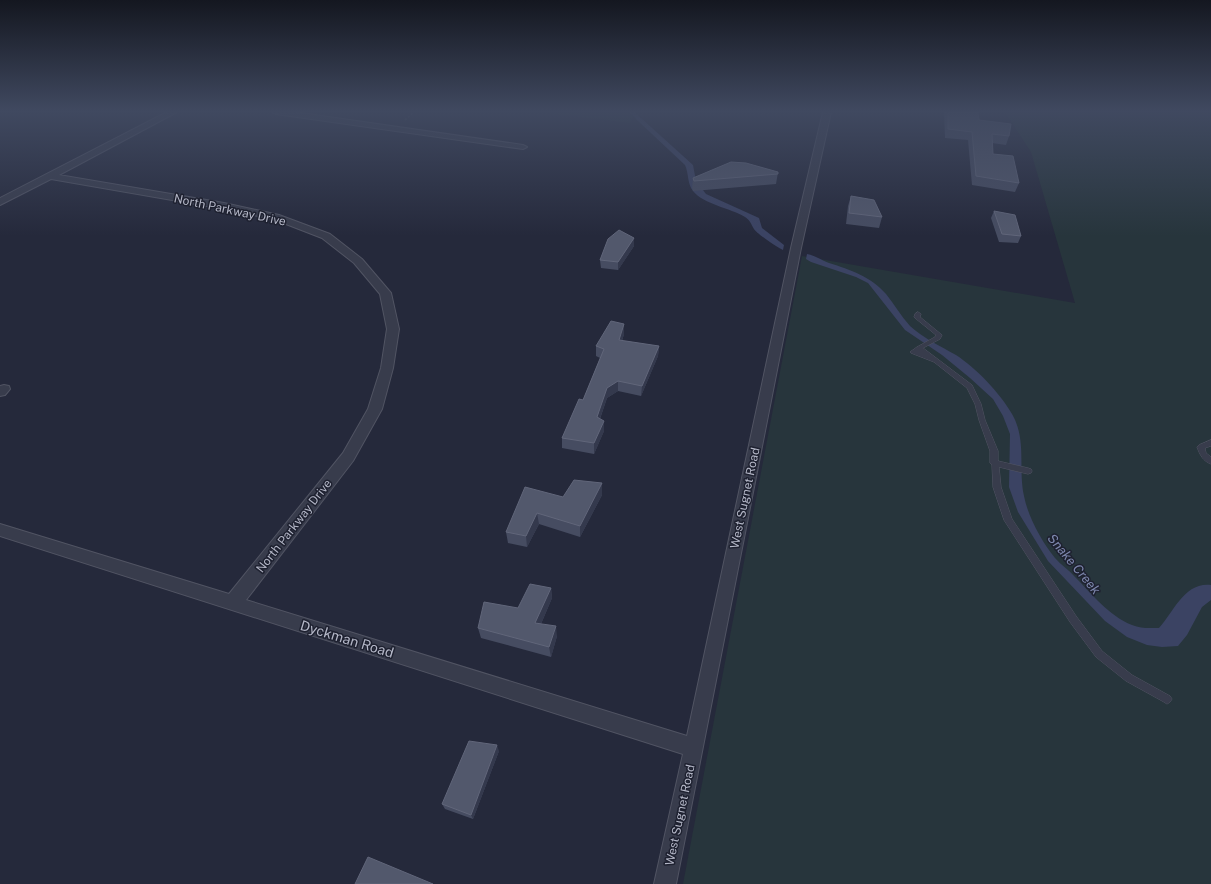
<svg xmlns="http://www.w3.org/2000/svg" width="1211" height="884" font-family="'Public Sans',sans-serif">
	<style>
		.green { fill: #27353c }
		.water { fill: #3b4363 }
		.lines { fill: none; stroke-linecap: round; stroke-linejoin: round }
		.stream { stroke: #3b4363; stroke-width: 3.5 }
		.lane-casing { stroke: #515463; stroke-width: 1 }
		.street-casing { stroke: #515463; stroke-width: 2 }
		.path { stroke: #455259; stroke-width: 1.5; stroke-dasharray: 2 2; stroke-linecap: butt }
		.lane { fill: #383c4c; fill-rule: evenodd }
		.street { fill: #383c4c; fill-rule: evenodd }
		.wall { fill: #464c61 }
		.shaded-wall { fill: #34394d }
		.building { fill: #52586c; stroke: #61667a }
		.labels { text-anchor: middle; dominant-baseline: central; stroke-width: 3; stroke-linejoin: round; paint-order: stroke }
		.street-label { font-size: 12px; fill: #b4b7c7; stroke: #1e2130 }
		.water-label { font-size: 13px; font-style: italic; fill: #7d87ad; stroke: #1e2130 }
		.near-street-label { font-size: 14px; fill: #b4b7c7; stroke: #1e2130 }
	</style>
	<rect width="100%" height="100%" fill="#25293b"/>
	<path class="green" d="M540,112H637L630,123Z
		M1005,112H1211V884H683L802,256L1075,303L1031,152Z"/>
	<path class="water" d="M641,118L693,165L696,181L706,194L759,218L762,228L784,245L783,250C779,249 756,233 754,229C751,224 750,220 745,217C730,208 703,204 693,191C687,183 689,174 685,165L636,119Z
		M807,254C814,255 821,260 829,263C851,270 870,276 886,294C894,304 901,316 910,326C923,338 940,346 956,355C976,368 1000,393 1012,414C1027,440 1018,468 1024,496C1028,517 1042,542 1055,558C1061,565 1069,570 1075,577C1092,594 1109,616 1132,625C1141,629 1150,628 1159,628C1174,612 1184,582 1211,585V600L1202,607L1187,635L1178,646L1162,647L1147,645L1127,637L1105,621L1048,561L1018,512L1009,487L1010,434L1003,416L993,399L970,378L942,355L905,330L868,283L856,277L811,262L806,259Z"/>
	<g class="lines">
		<path class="stream" d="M632,112L643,123"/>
		<defs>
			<path id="lane" d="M918,312L921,314L920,317L942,335L940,339L923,348L972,385L981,404L985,420L998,451V461L1028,468L1031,469L1032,471L1031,473L1028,474L999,467L1001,487L1012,519L1076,616L1102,651L1132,675L1170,696L1172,699L1170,702L1167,704L1164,702L1126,681L1096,657L1070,622L1004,520L993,487L992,465L990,463V451L979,420L975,404L967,388L934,362L911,353L910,352L917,347L935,337L936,335L915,318L914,317L915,314Z
				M1211,440V446L1205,448L1206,453L1211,457V464C1203,461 1200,455 1197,447L1199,445Z"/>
			<path id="street" d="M167,112H177L59,175L224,203L279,215L330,234L362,259L391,293L399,329L393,368L382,409L353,461L246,600L687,736L791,248L823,112H831L801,248L676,884H654L683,754L0,536V524L229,594L343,453L368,409L381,368L387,329L380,294L354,263L322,238L273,219L224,209L51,179L0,205V198Z
				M272,112H294L523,145L527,147L523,149L276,114Z
				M4,385L9,386L10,389L5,395L0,396V386Z"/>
		</defs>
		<use href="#lane" class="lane-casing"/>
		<use href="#street" class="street-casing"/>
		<path class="path" d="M405,120L414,112"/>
		<use href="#lane" class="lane"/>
		<use href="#street" class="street"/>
	</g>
	<path class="wall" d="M944,112H978L979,120L1009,136L1006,145L992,143L993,154L1019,183L1015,192L972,185L968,140L945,138Z
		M778,172L776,184L693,191L692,188L693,178Z
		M851,196L882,217L879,228L846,224L848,206Z
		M994,211L1021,236L1018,243L999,242L991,218Z
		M634,238V246L618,270L601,268L600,260Z
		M624,334L622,341L659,346L658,356L641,396L618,391L607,398L600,419L604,431L594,454L562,448V438L583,400L600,358L596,356V346Z
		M602,483V495L580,537L539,524L527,547L508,543L506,532L563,497Z
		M551,588L552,598L541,624L557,636L551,657L481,638L478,628L518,608Z
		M499,751L473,819L445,809L442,804Z"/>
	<path class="shaded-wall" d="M634,238V246L618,270V262Z
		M624,324V334L619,350V340Z
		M659,346L658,356L641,396L642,386Z
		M618,381V391L607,398L597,427V417L607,388Z
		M604,421V431L594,454V443Z
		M602,483V495L580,537V526Z
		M537,513L539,524L527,547L526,536Z
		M551,588L552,598L537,633L535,623Z
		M556,626L557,636L551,657L549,647Z
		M497,745L499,751L473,819L471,815Z"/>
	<path class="building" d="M948,112H978L979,120L1011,124L1009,136L992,134L993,154L1013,156L1019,183L976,176L972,132L948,129Z
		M731,162L746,163L778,172V174L694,181L693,178Z
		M851,196L874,200L882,217L849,213Z
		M994,211L1015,215L1021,236L1002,234Z
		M619,230L634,238L618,262L600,260L608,239Z
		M611,321L624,324L619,340L659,346L642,386L618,381L607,388L597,417L604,421L594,443L562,438L579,399L583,400L604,349L596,346Z
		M574,480L602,483L580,526L537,513L526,536L506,532L525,487L563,497Z
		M530,584L551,588L535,623L556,626L549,647L478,628L484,602L518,608Z
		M469,741L497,745L471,815L442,804Z
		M368,857L433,884H355Z"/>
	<linearGradient id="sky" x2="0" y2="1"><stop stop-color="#141720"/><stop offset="0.47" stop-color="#404960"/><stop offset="1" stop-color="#404960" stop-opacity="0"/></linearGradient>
	<rect width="1211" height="236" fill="url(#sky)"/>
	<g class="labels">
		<g class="street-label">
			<text transform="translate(230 210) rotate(12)">North Parkway Drive</text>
			<text transform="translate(745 498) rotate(-78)">West Sugnet Road</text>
			<text transform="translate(294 526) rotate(-52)">North Parkway Drive</text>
			<text transform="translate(680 815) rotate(-78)">West Sugnet Road</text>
		</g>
		<g class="water-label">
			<text transform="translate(1074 564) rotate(50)">Snake Creek</text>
		</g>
		<g class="near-street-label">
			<text transform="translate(347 639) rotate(17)">Dyckman Road</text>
		</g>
	</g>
</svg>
